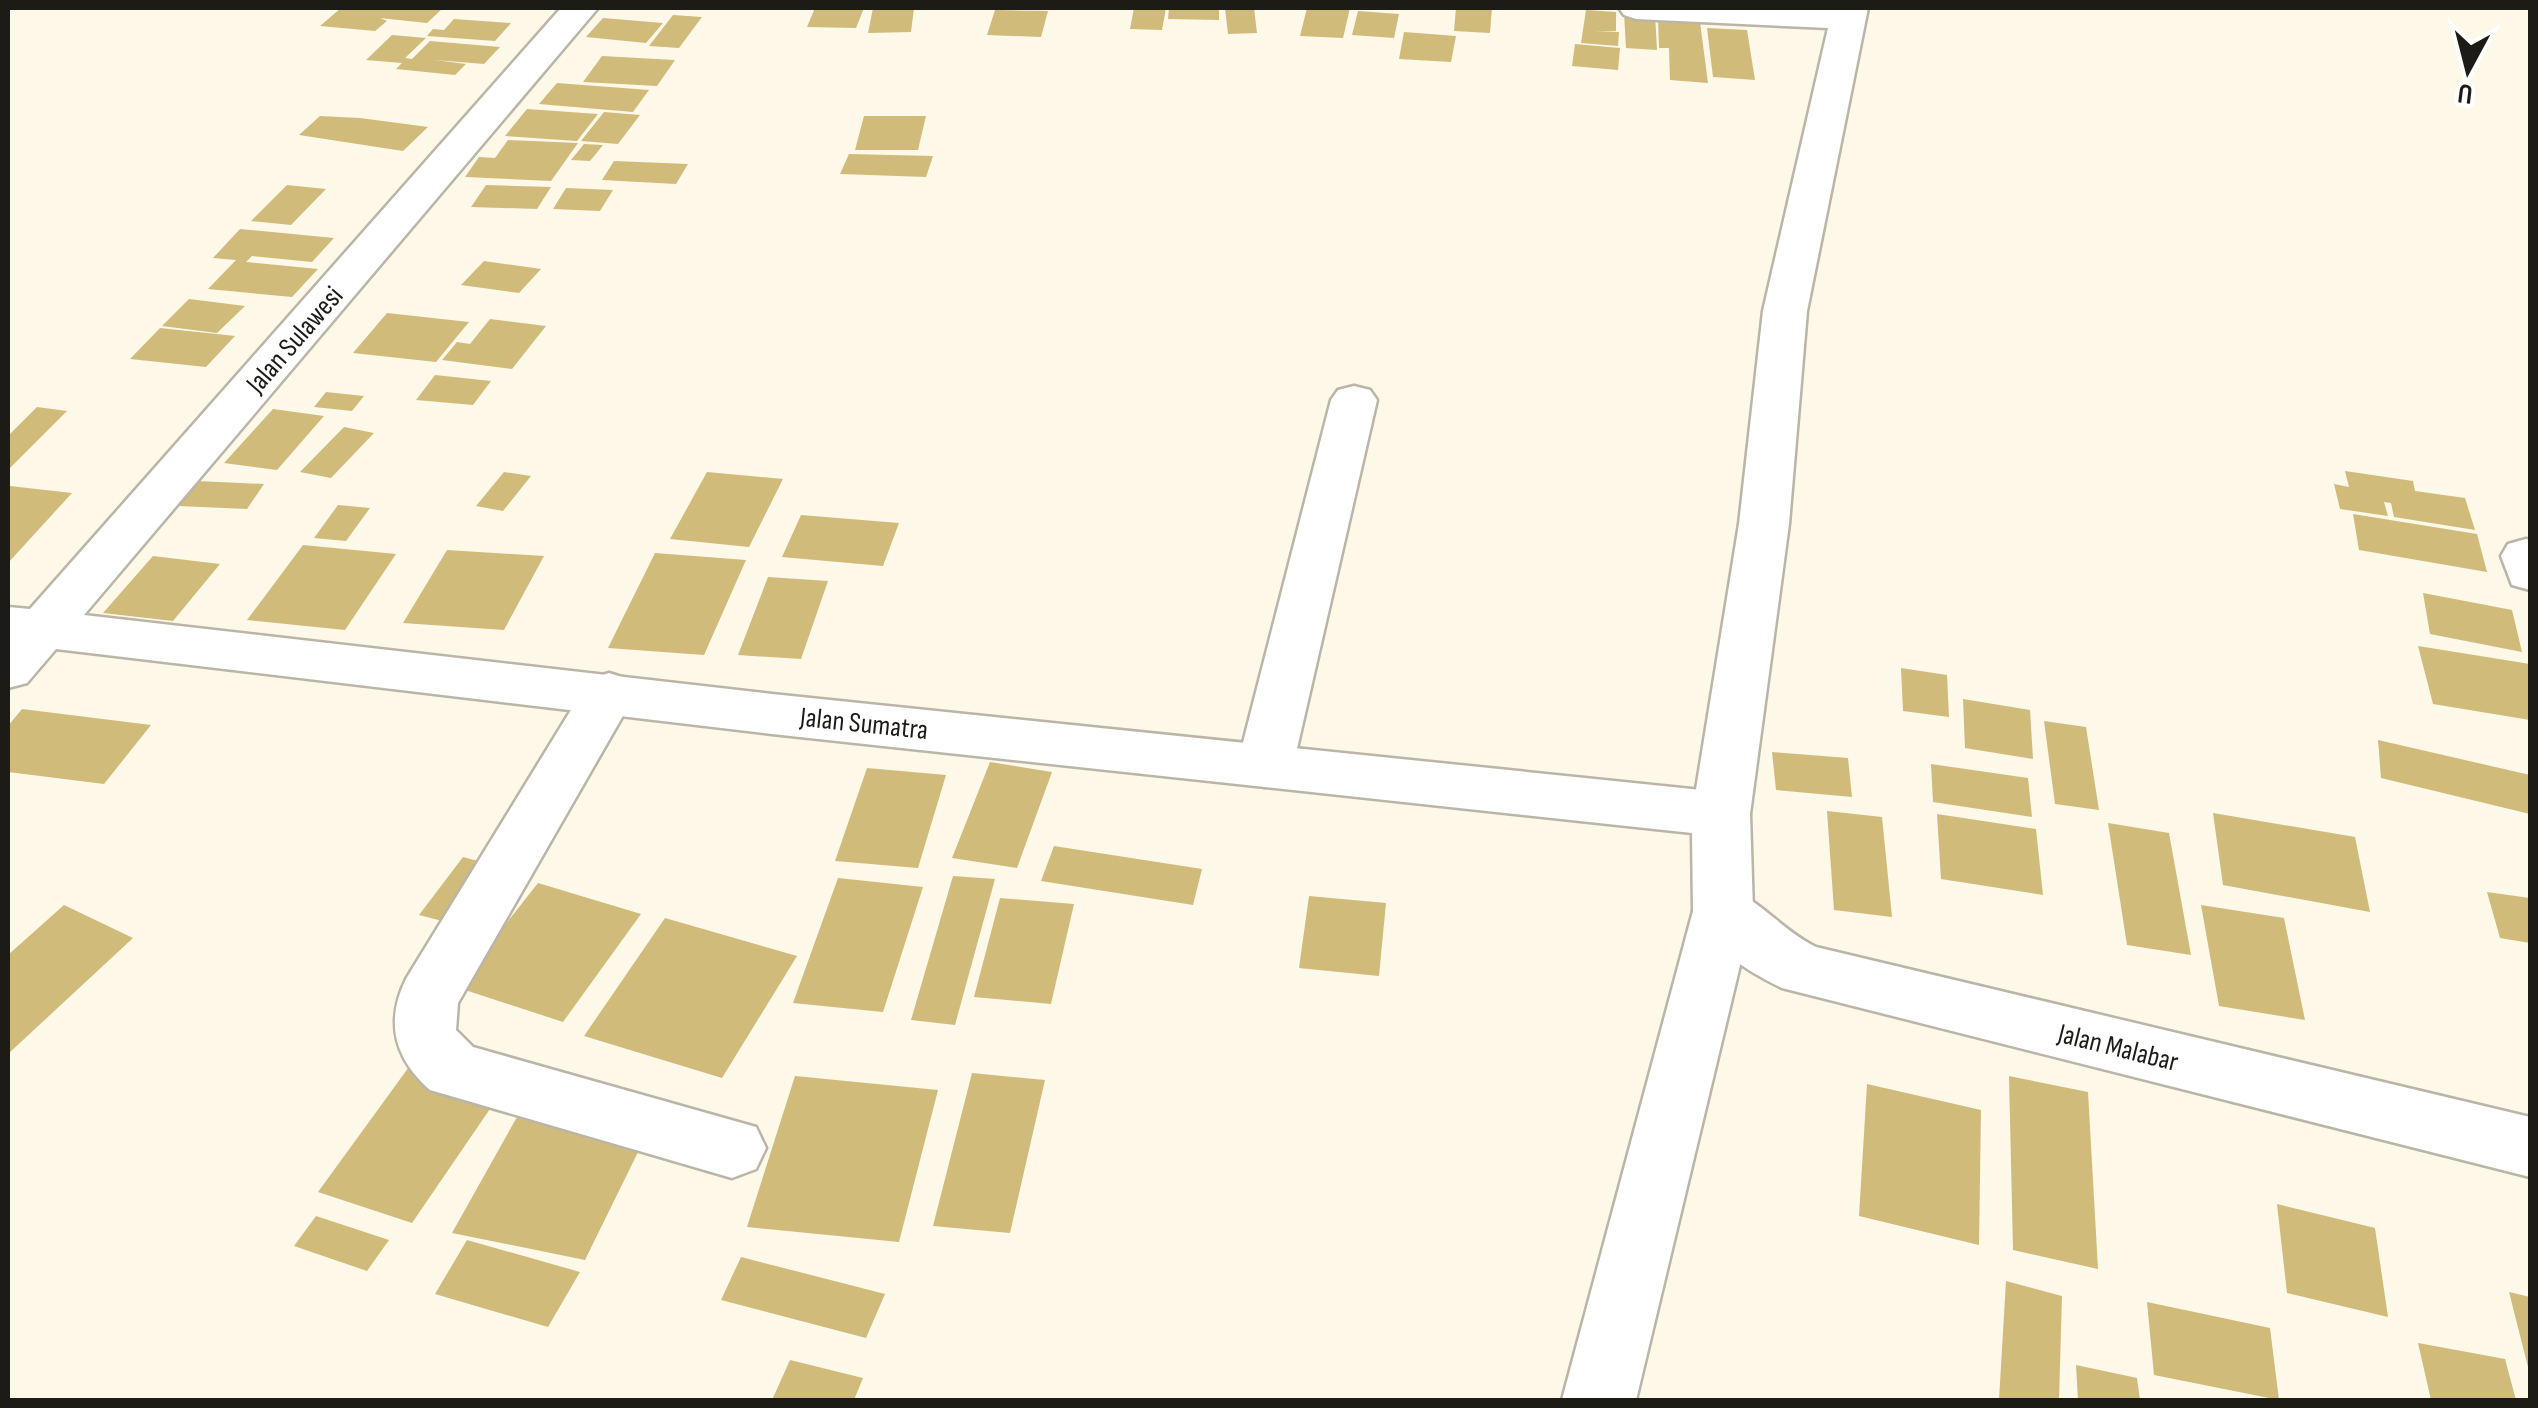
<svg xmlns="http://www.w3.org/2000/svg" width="2538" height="1408" font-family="'Sofia Sans Condensed',sans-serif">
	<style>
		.building { fill: #d0bb7b }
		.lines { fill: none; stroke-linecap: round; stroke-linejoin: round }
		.minor-casing { stroke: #bab5a7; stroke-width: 5 }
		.tertiary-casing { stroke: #bab5a7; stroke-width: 5 }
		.minor { fill: #fff; fill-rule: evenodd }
		.tertiary { fill: #fff; fill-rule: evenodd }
		.labels { text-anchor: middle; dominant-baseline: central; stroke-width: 8; stroke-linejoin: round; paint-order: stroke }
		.street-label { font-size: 28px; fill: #1d1b15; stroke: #fff }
	</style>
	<rect width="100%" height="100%" fill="#fdf8e8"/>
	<path class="building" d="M341,8H443L427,23L380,18L387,21L375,31L320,26Z
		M815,8H864L856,28L807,27Z
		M873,8H914L911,32L868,33Z
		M1134,8H1166L1162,30L1130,29Z
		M1169,8H1219V20L1168,19Z
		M1225,8H1254L1257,33L1228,34Z
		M1307,8H1350L1343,38L1300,36Z
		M1456,8H1492L1490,33L1454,31Z
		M995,10L1048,11L1041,37L987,35Z
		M1586,10L1616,12V31H1596L1619,32L1618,46L1581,43Z
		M1358,11L1399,14L1394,38L1352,35Z
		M1624,13L1655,14L1657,50L1626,48Z
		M673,15L702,17L679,48L649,46Z
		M603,18L663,23L646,43L586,37Z
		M454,19L511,23L495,41L427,36L433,29L444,30Z
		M1658,20L1700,22L1708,83L1670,80L1669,48H1659Z
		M1707,28L1747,30L1755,80L1713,77Z
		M1404,32L1456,36L1451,62L1399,59Z
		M392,35L426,38L405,58L412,59L430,41L500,47L484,64L435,60L466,64L455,75L396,69L402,63L366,60Z
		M1575,44L1620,48L1618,70L1572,66Z
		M602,56L675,60L657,86L583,82Z
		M557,83L649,90L633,112L539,104Z
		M527,109L598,114L577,141L505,136Z
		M604,112L640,115L618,144L581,141Z
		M320,116L360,118L428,127L403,151L299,135Z
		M864,116H926L918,150H855Z
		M508,140L578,143L551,181L465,177L479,157L495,158Z
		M584,144L603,145L590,161L571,160Z
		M849,154L933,156L926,177L840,174Z
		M614,161L688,164L676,184L602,180Z
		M287,185L326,189L291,225L251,221Z
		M486,185L551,187L537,209L471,207Z
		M566,188L613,190L600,211L553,209Z
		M240,229L334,238L312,262L252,256L246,262L318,269L292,297L208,289L236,260L213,258Z
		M484,261L541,269L519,293L461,285Z
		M189,299L245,306L217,333L162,326Z
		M387,313L469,322L436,362L353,353Z
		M490,319L546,326L512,369L442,360L457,342L470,344Z
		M160,328L226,335L235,336L206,367L130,359Z
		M435,375L491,381L473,405L416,400Z
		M326,392L364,396L352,411L314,407Z
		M37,407L67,411L8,470V436Z
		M273,409L324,416L277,470L224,463Z
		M344,427L374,433L331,478L300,472Z
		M2345,471L2413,481L2415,491L2465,498L2475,530L2394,517L2391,503L2384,502L2388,516L2340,509L2334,484L2349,487Z
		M504,472L531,476L503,511L476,506Z
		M707,472L783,479L749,547L670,539Z
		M197,481L264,484L247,509L179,506Z
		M10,486L72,493L8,563V489Z
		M338,505L370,508L346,541L314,538Z
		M2353,514L2477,534L2487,572L2359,550Z
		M801,515L899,523L883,566L782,557Z
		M303,545L396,554L345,630L247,620Z
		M447,550L544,556L504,630L403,623Z
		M655,553L746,560L704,655L608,648Z
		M153,556L220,564L173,621L103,613Z
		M768,577L828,581L801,659L738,655Z
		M2423,593L2512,610L2522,652L2430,634Z
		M2418,646L2530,664V720L2433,704Z
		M1901,668L1947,675L1949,717L1903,711Z
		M1963,699L2030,710L2033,759L1965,748Z
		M22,709L151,725L104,784L8,772V726Z
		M2044,721L2086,727L2099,810L2055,804Z
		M2378,740L2530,775V814L2381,778Z
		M1772,752L1848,758L1852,797L1776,790Z
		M990,762L1052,772L1017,868L952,858Z
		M1931,764L2028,778L2032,817L1933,802Z
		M867,768L946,775L918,868L835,861Z
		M1827,811L1882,817L1892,917L1834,910Z
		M2213,813L2355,837L2370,912L2223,885Z
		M1937,814L2036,829L2043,895L1941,879Z
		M2108,823L2169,833L2191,955L2127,945Z
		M1054,846L1202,869L1193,905L1041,881Z
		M463,857L500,867L458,925L419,915Z
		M953,876L995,879L955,1025L911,1020Z
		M838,878L923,887L883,1012L793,1003Z
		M538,883L641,914L563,1022L456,987Z
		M2487,892L2530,898V943L2500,938Z
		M1309,896L1386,903L1379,976L1299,968Z
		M1000,898L1074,904L1051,1004L974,997Z
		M64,905L133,938L8,1054V955Z
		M2201,905L2284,918L2305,1020L2219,1006Z
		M665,918L797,956L722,1078L584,1036Z
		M414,1060L505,1087L412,1223L318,1192Z
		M972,1073L1045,1080L1010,1233L933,1226Z
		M795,1076L938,1090L899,1242L747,1227Z
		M2009,1076L2088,1092L2098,1269L2013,1250Z
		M1867,1084L1981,1110L1979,1245L1859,1216Z
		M517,1117L643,1142L585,1260L452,1233Z
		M2277,1204L2375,1228L2388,1317L2287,1293Z
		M316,1216L389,1240L367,1271L294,1246Z
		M467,1240L580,1272L548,1327L435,1294Z
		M741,1257L885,1294L866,1338L721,1300Z
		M2006,1281L2062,1296L2059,1400H1999Z
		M2509,1292L2530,1297V1371H2529Z
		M2147,1302L2270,1328L2279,1400L2154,1375Z
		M2418,1343L2505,1359L2516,1400H2431Z
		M790,1360L863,1378L854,1400H772Z
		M2076,1365L2137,1378L2140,1400H2078Z"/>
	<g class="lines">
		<defs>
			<path id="minor" d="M1619,8H1868L1807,311L1789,524L1750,814L1742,830L1721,836L1700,830L1692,814L1739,524L1763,311L1828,28L1636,19L1624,15Z
				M1354,386L1370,390L1377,400L1293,766L1285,781L1265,787L1245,781L1237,766L1331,400L1338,390Z
				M2526,539L2530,540V590L2512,585L2501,556L2508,544Z
				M609,673L628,679L636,693L458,1003L456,1030L473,1047L756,1127L766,1148L756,1169L732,1178L430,1090C394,1058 385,1022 406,979L590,679Z
				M1723,886C1759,898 1780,929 1816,947L2530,1117V1177L1782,988C1745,970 1712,949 1693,911L1701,894Z"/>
			<path id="tertiary" d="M561,8H598L84,615L772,694L1721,792L1742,798L1750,814L1753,911L1636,1400H1562L1693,911L1692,833L772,734L56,649L27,683L8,688V607L30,609Z"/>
		</defs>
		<use href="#minor" class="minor-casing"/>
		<use href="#tertiary" class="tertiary-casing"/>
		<use href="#minor" class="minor"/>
		<use href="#tertiary" class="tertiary"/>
	</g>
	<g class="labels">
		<g class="street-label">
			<text transform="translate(295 340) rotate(-49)">Jalan Sulawesi</text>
			<text transform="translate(864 724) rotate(6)">Jalan Sumatra</text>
			<text transform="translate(2118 1048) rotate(14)">Jalan Malabar</text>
		</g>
	</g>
	<rect width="2538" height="1408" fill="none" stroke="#1d1b15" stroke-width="20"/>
	<g transform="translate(2468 70) rotate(187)" stroke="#ffffff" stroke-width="8" paint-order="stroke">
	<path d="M0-8L18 38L0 25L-18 38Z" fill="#1d1b15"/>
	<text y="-15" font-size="28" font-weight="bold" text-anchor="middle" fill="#1d1b15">U</text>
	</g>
</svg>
